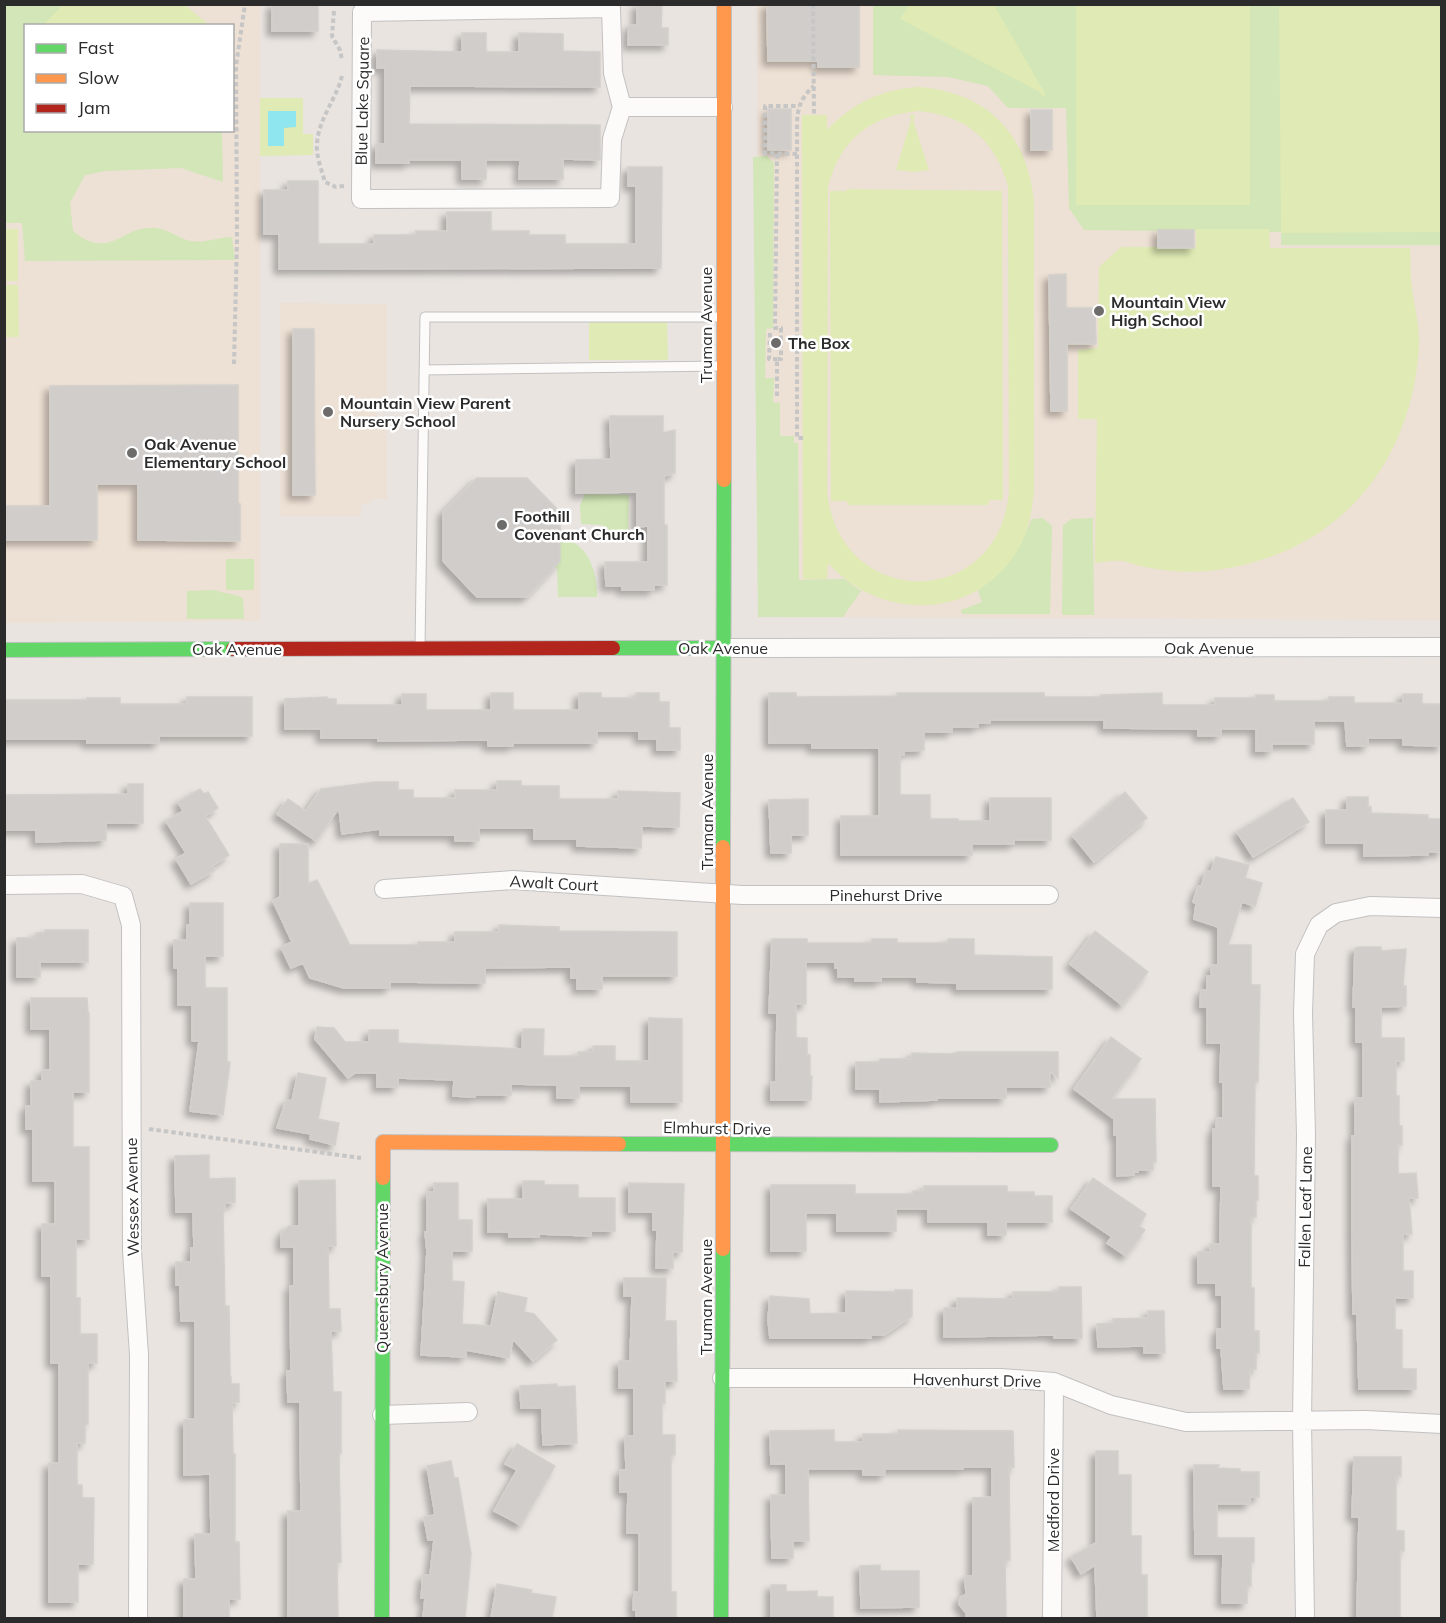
<svg xmlns="http://www.w3.org/2000/svg" width="1446" height="1623" font-family="Mulish,sans-serif">
	<style>
		.education { fill: #ede0d4; fill-rule: evenodd }
		.green { fill: #d2e6b7 }
		.pitch { fill: #dfeab4; fill-rule: evenodd }
		.water { fill: #8fe6ef }
		.building { fill: #d0cdca; stroke: #d4d0cc; stroke-width: 1.5; filter: url(#shadow) }
		.lines { fill: none; stroke-linecap: round; stroke-linejoin: round }
		.lane-casing { stroke: #c2c1c2; stroke-width: 11 }
		.street-casing { stroke: #c2c1c2; stroke-width: 20 }
		.fast-casing { stroke: #c2c1c2; stroke-width: 16 }
		.slow-casing { stroke: #c2c1c2; stroke-width: 16 }
		.jam-casing { stroke: #c2c1c2; stroke-width: 16 }
		.path { stroke: #c6c6c6; stroke-width: 4; stroke-dasharray: 4.5 3; stroke-linecap: butt }
		.lane { stroke: #fcfbfa; stroke-width: 9 }
		.street { stroke: #fcfbfa; stroke-width: 18 }
		.fast { stroke: #63d668; stroke-width: 14 }
		.slow { stroke: #ff974d; stroke-width: 14 }
		.jam { stroke: #b3261e; stroke-width: 14 }
		.poi-dot { fill: #6e6c6a; stroke: #fff; stroke-width: 2 }
		.labels { text-anchor: middle; dominant-baseline: central; stroke-width: 5; stroke-linejoin: round; paint-order: stroke }
		.street-label { font-size: 16px; fill: #2b2b2b; stroke: #fff }
		.poi-label { font-size: 16px; font-weight: bold; fill: #2b2b2b; stroke: #fff; text-anchor: start }
	</style>
	<defs>
		<filter id="shadow"><feDropShadow dx="-5" dy="5" stdDeviation="3" flood-color="#0004"/></filter>
	</defs>
	<rect width="100%" height="100%" fill="#e9e4e0"/>
	<path class="education" d="M4,5H260V621L5,623ZM26,26H232V130H26Z
		M757,5H1441V620L758,617Z
		M280,303L387,304V401L377,409L376,418L387,432V499H372L369,504H361V516H280Z"/>
	<path class="green" d="M5,5H61L60,13L68,25L26,26V130L222,131L223,182L181,168L106,171L85,175L70,203L73,231C111,262 122,224 156,228C168,229 179,239 191,241C201,244 221,237 232,237L235,260L25,261L22,223H5Z
		M873,5H1441V245H1281V232L1084,230L1069,208L1066,108H1008L988,86L948,77L873,75Z
		M767,156L774,163L773,328L766,329L765,378H774L773,402L780,403V436H794V443H798L799,580L844,579L861,591L843,617H758L753,157Z
		M585,494L629,495L628,536H610L602,525L581,524L580,505Z
		M1043,518L1052,526L1050,614H962L961,610L982,602L978,591L1024,537L1032,519Z
		M1093,518L1094,615H1062L1063,526L1071,519Z
		M560,539C588,540 598,574 597,597H558L557,569L555,567L560,561Z
		M226,559H254V590H226Z
		M215,590C224,594 237,594 243,598L244,619H187V591Z"/>
	<path class="pitch" d="M64,4L185,5L209,25H43Z
		M909,5H994L1046,95L1042,96L1040,92L900,19Z
		M1076,5H1250V205H1076Z
		M1279,5H1441V232L1281,233Z
		M918,87C987,92 1027,133 1034,202V491C1032,511 1029,530 1019,548C977,621 881,622 828,563L827,579H803L802,115H827V130C853,103 880,90 918,87ZM918,111C966,115 995,140 1008,186L1009,491C1000,611 839,612 827,491L828,186C841,139 870,116 918,111Z
		M260,98H303V134H313V155L260,156Z
		M913,114L915,117L913,120L929,170L914,172L896,170L911,120L910,115Z
		M847,189L1002,191L1003,500H989L988,505H848L847,501H831L830,191H847Z
		M4,229H18V281H5Z
		M1196,229H1269L1270,248H1410C1411,258 1410,269 1411,280C1413,302 1420,324 1419,347C1411,470 1332,558 1208,571C1188,573 1165,571 1145,567C1137,566 1130,562 1123,561C1114,560 1104,562 1095,563L1097,419H1078V350L1098,348L1099,267L1121,247H1196Z
		M5,285H18L19,337H5Z
		M589,315L667,316L668,360H589Z"/>
	<path class="water" d="M268,111H296V127L284,128V146H268Z"/>
	<path class="building" d="M272,4H318V31H272Z
		M637,4H662L661,28H668V45H628L629,25H637Z
		M767,4H859V67H818V61H768Z
		M462,33H486V52H519V33L563,34V51L600,52V87L410,86L409,124L600,125V160L563,159V179H519L520,160H486V179H462V160H409V163H376V144H385V68H377V50L462,52Z
		M768,109H791V150H768Z
		M1031,110H1052V150H1031Z
		M628,167H662L661,268L279,269V234H264V190H288V181H318V244H374V235H416V231H447V212H491V231H529V235H565V244H636V186H628Z
		M1158,230H1194V248H1158Z
		M1066,274V308H1095L1096,344H1067V411H1051L1049,275Z
		M293,329H314L315,495H293Z
		M238,385V504H240V541L138,540V484H97V540H4V506H50V386Z
		M610,416H663V433L675,430V473L664,476V525H667V585H654V590H622V586H606L605,562H648V526L637,527V492L576,493V460L611,459Z
		M477,478H527L560,512V561L527,597H477L443,561V512Z
		M491,693H513V710H579V693H601V698H636V693H659V702H669V728H680V750H657V739H639V731H597V743H513V746H488V740L378,741V738H321V729H285V699L327,697V699H336V705H402V694H426V710H491Z
		M769,693H796V697L897,696V693H1044V697H1101V695L1162,693V705H1215V698H1256V695H1274V701H1329V697H1354V703H1403V694H1422V704H1442V746L1403,745V738H1368V746H1347L1345,721H1314V744H1272V751H1256V729H1221V736H1198V729L1104,728V720H990V723H978V727H952V732H924V750L904,751V755H900V795H930V819H958V821H990V798H1051V840H1014V844H972V855H841V816H879V748H812V743H769Z
		M187,697H252V736H159V743H87V739H4V700H87V698H120V704H187Z
		M497,781H521V786H559V799H618V791L680,793L679,827L642,826L641,848L577,846V839H534V828H479V841H455V835H380V829L342,834L339,808L316,841L277,814L288,799L306,811L321,789L375,782H398V790H413V798H455V790H497Z
		M128,784H143V823H106V840L36,842V830H4V795L128,794Z
		M200,789L204,794L208,792L218,808L205,816L229,855L212,866L215,870L191,884L176,859L186,853L166,821L183,811L178,802Z
		M1125,792L1147,818L1094,862L1073,836Z
		M1347,797H1368V807H1371V813L1428,815V819H1442V852H1428V855L1364,856V843H1326V810H1347Z
		M1293,798L1309,822L1253,857L1237,832Z
		M808,799V835H791V853H771L769,800Z
		M280,844H308V884L317,880L350,945H418V942H455V932H499V925L559,927V931L677,932V976H602V989H577V978H571V967L485,968V983L390,982V988H344L310,978L303,963L291,968L281,947L292,942L273,901L280,897Z
		M1216,857L1249,865L1245,878L1262,883L1255,906L1242,902L1228,945H1251V985H1260L1258,1082H1255L1254,1176H1258V1200H1256V1217H1251V1288H1254V1331H1259V1353H1256V1369H1250L1249,1389H1224L1221,1348H1217V1329H1222V1295H1216V1283H1198V1252H1210V1244H1220L1221,1186H1213V1129H1216L1217,1118H1223V1082H1220L1221,1043H1207V1007H1200L1201,990H1207V976H1211V965H1218V927L1194,919L1196,904L1193,902L1198,886L1201,887L1206,871L1211,872Z
		M190,903H223V956H205V988H227V1062H230L223,1115L190,1111L199,1041H192V1005H178V968H174V940H187V925H190Z
		M45,930H88V962H40V977H17V938H36V933H45Z
		M1095,931L1148,972L1122,1005L1070,964Z
		M772,939H807V943H872V939H897V943H948V939H974V955L1052,957V989H957V983L917,982V977H881V981H855L856,977H838V968H835V962H806V1004H796V1038H807V1055H810V1076H812L811,1100H771V1082H776L777,1013H769Z
		M1359,947H1381V951L1406,949L1403,986H1406V1006L1381,1007V1038H1404V1061H1396V1096H1399V1126H1402V1145H1398V1174L1416,1173L1418,1198H1409L1412,1234H1403V1271H1413V1298H1395V1330H1402V1369H1416V1389H1359L1357,1314H1353L1352,1232V1136H1355V1098H1363V1042H1356V1007H1353L1355,948Z
		M31,998H87L88,1013H89V1092H73V1147H89V1239H76V1298H80V1334H97V1363H88V1424H85V1443H77V1485H82V1498H94L93,1564H78V1602H49V1463H59V1363H51V1276H42V1224H55V1181H33V1129H26V1106H31V1081H42V1070H50V1029H31Z
		M649,1018L682,1019V1102H631V1086H579V1098H557V1085L511,1084V1095H475V1097L453,1096L454,1080L398,1078V1087H377V1073H355L348,1078L315,1039L317,1027L334,1028L345,1042H369V1030H398V1043L522,1049L523,1029H544L543,1056H578V1052H593V1046H615V1061H649Z
		M1111,1037L1141,1059L1111,1099H1155L1156,1162H1153V1170H1138V1172H1134V1175L1117,1176V1135H1114V1119L1074,1089Z
		M958,1052H1058V1078L1050,1071V1087H1006V1098H937V1100L880,1102V1089H856V1062H880V1059H912V1053L951,1054Z
		M298,1073L326,1078L318,1119L339,1123L335,1145L310,1139L311,1134L277,1128L286,1100L292,1101Z
		M209,1155V1179L235,1178V1202L225,1203V1211H223L225,1306H229L230,1377H231V1384H239V1402L232,1403L233,1454H235V1542H239L240,1599H229V1618H184V1579H196L195,1534H211L210,1474L184,1475V1420L195,1419V1321H181L180,1285H176V1262H191V1248H194L193,1212H176L175,1156Z
		M1093,1178L1146,1214L1139,1226L1145,1230L1126,1256L1107,1243L1112,1237L1071,1209Z
		M335,1180L336,1246H328L329,1309H340L341,1331H331L333,1392H341V1453H339L341,1562L337,1563L338,1618H288V1511H301L300,1402H288L287,1371H291L290,1286H294V1247H281V1234L289,1226H299V1181Z
		M523,1181H544V1185H578V1198H615V1231H591V1236L539,1234V1237H509V1232H488V1199H523Z
		M434,1183H458V1220H472V1251H452V1281L464,1282L462,1324L491,1326L498,1292L527,1298L524,1312L534,1314L557,1340L533,1361L513,1339L509,1358L466,1350V1357L421,1355L427,1251L425,1232H427V1192H434Z
		M629,1183L684,1184L682,1252H673V1268H656L657,1230H653V1212H629Z
		M771,1185H855V1194H913V1191H924V1186H1007V1192H1034V1196H1052V1222H1006V1235H988V1222H928V1209H896V1231H837V1213H806V1251H771Z
		M624,1278H666L665,1321H676L677,1381H665V1403H662V1435H675V1455H671V1592H676V1618H636V1610H633L634,1592H639V1533H627L628,1492H620V1470H626L625,1436H634V1388H619V1361H630L632,1296H624Z
		M1059,1287H1081L1082,1338H1054V1335L944,1337V1308H957V1298L1013,1299V1292H1059Z
		M895,1290H912V1316L884,1335H871V1338H770L768,1320L770,1296L809,1299L810,1314L846,1313V1291L895,1292Z
		M1148,1311H1164L1165,1353H1144V1346L1098,1347L1097,1324L1113,1323V1319L1148,1318Z
		M557,1384V1387L575,1386L577,1443L543,1445L542,1408H521L520,1386Z
		M834,1430V1442H863V1434H898V1430L1013,1431L1014,1467H1009L1010,1560H1005L1006,1618H966V1613L959,1604L960,1598L966,1594L965,1576H973V1498L992,1497V1467H963V1469H885V1475H863V1469H808L809,1541H793V1558H772L771,1495H786V1464H771L770,1431Z
		M517,1444L555,1466L521,1525L494,1511L517,1470L505,1464Z
		M1096,1451H1118V1475H1131V1536H1141V1575H1147V1618H1097L1095,1565L1081,1574L1071,1557L1096,1543Z
		M1354,1457H1401V1476H1396V1531H1404V1551H1400V1618H1357L1359,1517H1352Z
		M451,1461L454,1478H458L471,1554L465,1618H423L425,1598H421L423,1575H430L434,1540H428L424,1517L435,1515L427,1466Z
		M1194,1465H1219L1218,1468L1240,1469V1472H1259V1497H1250V1504H1217V1538H1254V1562H1251V1586H1247V1603H1222L1223,1554H1195Z
		M880,1565V1571H919V1607L861,1608L860,1566Z
		M497,1584L532,1590L531,1593L556,1597L552,1618H491Z
		M771,1585H786V1592L817,1591V1597H833V1618H771Z"/>
	<g class="lines">
		<defs>
			<path id="lane" d="M424,370L722,366
				M420,647L425,317H723"/>
			<path id="street" d="M611,8L613,73L622,107L612,139L610,198L361,199L362,12Z
				M622,107H723
				M723,648L1442,647
				M4,885L82,884L123,896L131,925L132,1251L139,1355L138,1618
				M384,889L513,880L742,895H1049
				M722,1378H1001L1054,1382L1111,1405L1186,1422L1366,1420L1442,1424
				M382,1415L468,1412
				M1052,1618L1054,1382
				M1305,1618L1302,1421L1306,1135L1303,1013L1305,954L1319,925L1336,913L1370,906L1442,908"/>
			<path id="fast" d="M613,648H723
				M4,650L233,649
				M723,847L724,480
				M619,1144L1051,1145
				M382,1618L383,1178
				M721,1618L723,1249"/>
			<path id="slow" d="M724,480V4
				M383,1178V1142L619,1144
				M723,1249V847"/>
			<path id="jam" d="M233,649L613,648"/>
		</defs>
		<use href="#lane" class="lane-casing"/>
		<use href="#street" class="street-casing"/>
		<use href="#fast" class="fast-casing"/>
		<use href="#slow" class="slow-casing"/>
		<use href="#jam" class="jam-casing"/>
		<path class="path" d="M813,4L814,115
			M334,11L332,36L340,50L342,60
			M342,76C336,100 318,119 317,145C316,156 322,171 325,182L336,187L345,186
			M777,154L775,328H781V359H777V399
			M797,154L765,153V106H799
			M770,333L769,359H777
			M234,364L237,239L236,66L245,4
			M803,438H797V125C797,109 801,97 814,86
			M149,1129L361,1158"/>
		<use href="#lane" class="lane"/>
		<use href="#street" class="street"/>
		<use href="#fast" class="fast"/>
		<use href="#slow" class="slow"/>
		<use href="#jam" class="jam"/>
	</g>
	<g class="poi-dot">
		<circle cx="1099" cy="311" r="6"/>
		<circle cx="776" cy="343" r="6"/>
		<circle cx="328" cy="412" r="6"/>
		<circle cx="132" cy="453" r="6"/>
		<circle cx="502" cy="525" r="6"/>
	</g>
	<g class="labels">
		<g class="street-label">
			<text transform="translate(362 101) rotate(-89)">Blue Lake Square</text>
			<text transform="translate(706 325) rotate(-90)">Truman Avenue</text>
			<text x="723" y="648">Oak Avenue</text>
			<text x="1209" y="648">Oak Avenue</text>
			<text x="237" y="649">Oak Avenue</text>
			<text transform="translate(707 812) rotate(-90)">Truman Avenue</text>
			<text transform="translate(554 883) rotate(3)">Awalt Court</text>
			<text x="886" y="895">Pinehurst Drive</text>
			<text transform="translate(717 1128) rotate(1)">Elmhurst Drive</text>
			<text transform="translate(132 1197) rotate(-91)">Wessex Avenue</text>
			<text transform="translate(1305 1207) rotate(-89)">Fallen Leaf Lane</text>
			<text transform="translate(382 1278) rotate(-90)">Queensbury Avenue</text>
			<text transform="translate(706 1297) rotate(-90)">Truman Avenue</text>
			<text transform="translate(977 1380) rotate(1)">Havenhurst Drive</text>
			<text transform="translate(1053 1500) rotate(-90)">Medford Drive</text>
		</g>
		<g class="poi-label">
			<text x="1111" y="302">Mountain View<tspan x="1111" dy="18">High School</tspan></text>
			<text x="788" y="343">The Box</text>
			<text x="340" y="403">Mountain View Parent<tspan x="340" dy="18">Nursery School</tspan></text>
			<text x="144" y="444">Oak Avenue<tspan x="144" dy="18">Elementary School</tspan></text>
			<text x="514" y="516">Foothill<tspan x="514" dy="18">Covenant Church</tspan></text>
		</g>
	</g>
	<rect width="1446" height="1623" fill="none" stroke="#2b2b2b" stroke-width="12"/>
	<rect x="24" y="24" width="210" height="108" fill="#ffffff" stroke="#aaaaaa" stroke-width="1.5"/>
	<rect x="36" y="44" width="30" height="9" fill="#63d668" stroke="#aaaaaa" stroke-width="1.5"/>
	<text x="78" y="54" font-size="18" fill="#2b2b2b">Fast</text>
	<rect x="36" y="74" width="30" height="9" fill="#ff974d" stroke="#aaaaaa" stroke-width="1.5"/>
	<text x="78" y="84" font-size="18" fill="#2b2b2b">Slow</text>
	<rect x="36" y="104" width="30" height="9" fill="#b3261e" stroke="#aaaaaa" stroke-width="1.5"/>
	<text x="78" y="114" font-size="18" fill="#2b2b2b">Jam</text>
</svg>
